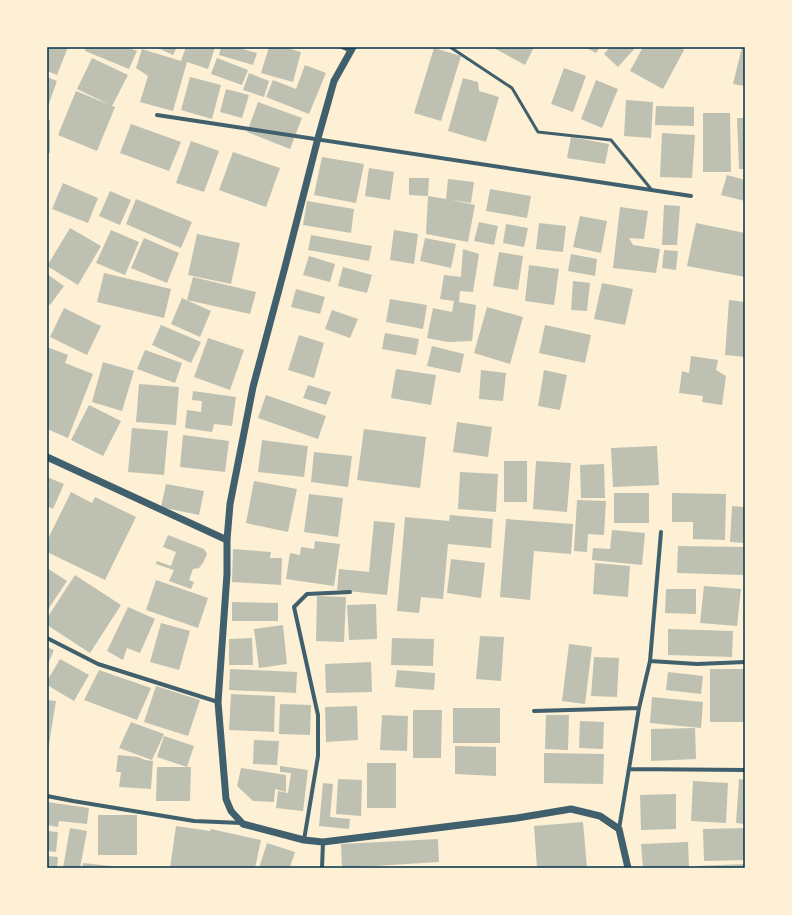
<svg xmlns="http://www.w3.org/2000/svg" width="792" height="915" font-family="Commissioner,sans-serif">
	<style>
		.building { fill: #bec0b2 }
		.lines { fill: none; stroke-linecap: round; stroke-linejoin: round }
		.service { stroke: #3f606c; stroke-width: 3 }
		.minor { stroke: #3f606c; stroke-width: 4 }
		.tertiary { stroke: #3f606c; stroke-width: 7 }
		.neatline { fill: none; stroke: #003049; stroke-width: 1.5 }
	</style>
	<rect width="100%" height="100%" fill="#fdf0d5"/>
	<path class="building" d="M47,47H68L57,75L47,71Z
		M86,47H127L137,51L129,69L85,51Z
		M156,47H177L173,55Z
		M186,47H215L208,69L187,62L173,111L140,102L148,76L136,68L142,49L181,61Z
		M221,47H236L257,53L253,65L219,55Z
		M269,47H284L301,52L293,82L261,73Z
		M492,47H534L525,65Z
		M585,47H600L596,53Z
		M610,47H636L618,67L604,54Z
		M643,47H679L684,50L663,89L630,71Z
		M742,47H745V86L733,84Z
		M434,48L461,56L441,121L414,113Z
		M92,58L128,75L112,106L115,107L97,151L58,135L76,91L110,105L77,89Z
		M217,58L248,70L242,85L211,74Z
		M305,65L326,73L309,114L266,97L273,80L296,89Z
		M564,68L586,76L573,112L551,104Z
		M249,73L269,81L264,97L243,90Z
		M47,77L57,81L47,109Z
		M190,77L221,85L212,119L181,110Z
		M463,78L478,82L479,91L499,97L486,142L448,131Z
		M596,80L618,89L602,128L581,119Z
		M226,89L249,95L242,118L220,112Z
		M626,100L653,102L651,138L624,136Z
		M258,102L302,118L290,149L247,132Z
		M656,106L694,107V126L655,125Z
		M703,113H730L731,172H703Z
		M737,118H745V169H739Z
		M47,120H50V153H47Z
		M131,124L181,142L169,171L120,153Z
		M662,133L695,135L692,178L660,177Z
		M571,137L609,144L605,164L567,158Z
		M191,141L219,151L204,192L176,183Z
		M233,152L280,168L266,207L219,190Z
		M322,157L364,164L356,203L314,195Z
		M369,168L394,172L390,200L365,196Z
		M727,175L745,180V201L721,195Z
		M409,178H429L428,196L409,195Z
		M448,179L474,182L471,203L451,200L475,205L468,242L426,234L428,196L446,199Z
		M63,183L98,198L88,223L52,209Z
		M490,189L531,196L527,218L486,211Z
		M110,191L131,200L120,225L99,216Z
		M136,199L192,222L181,248L126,224Z
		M307,201L354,209L351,233L303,225Z
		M664,205L680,206L677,245H662Z
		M620,207L648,211L644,239L629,238L633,245L660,249L656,273L613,268Z
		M580,216L607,221L601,253L573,247Z
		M479,222L498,226L494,245L474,241Z
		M539,223L566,226L563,252L536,249Z
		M696,223L745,233V277L687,266Z
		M506,224L528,228L524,247L503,243Z
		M70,228L101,246L78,285L47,266Z
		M111,230L139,242L125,275L96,263Z
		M394,230L418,234L414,264L390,260Z
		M197,234L240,243L231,284L188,275Z
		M311,235L372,246L369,261L308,250Z
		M144,238L179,253L167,283L131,268Z
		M425,238L456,244L451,268L420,261Z
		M463,249L479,254L473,292L460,291L459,302L476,305L472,341L448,342L427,338L433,308L452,312L454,301L440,299L444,275L461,277Z
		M664,250L678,251L676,270L662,268Z
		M499,252L523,256L518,290L493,286Z
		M571,254L597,259L595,276L568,271Z
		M309,256L335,264L330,282L303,275Z
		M529,265L559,269L554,305L525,301Z
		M343,267L372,275L367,293L338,286Z
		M104,273L171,289L164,318L97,302Z
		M47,274L64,286L50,305L47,303Z
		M193,277L256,292L250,314L187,300Z
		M573,281L590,283L587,311L571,310Z
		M602,283L633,289L625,325L594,319Z
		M296,289L325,297L320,314L291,307Z
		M182,298L211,311L200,337L171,324Z
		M390,299L427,305L423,329L386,322Z
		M729,300L745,302V357L725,355Z
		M487,307L523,317L510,364L474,353Z
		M64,308L101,326L87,355L50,337Z
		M332,310L358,319L350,338L325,329Z
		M161,325L201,342L191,363L152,345Z
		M545,325L591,335L585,363L539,353Z
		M385,333L419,339L416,355L382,349Z
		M299,335L324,343L314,378L288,370Z
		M208,338L244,350L230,390L194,377Z
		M432,346L464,354L460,373L427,366Z
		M47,347L68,355L65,363L93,374L68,438L47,429Z
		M145,350L182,363L175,383L137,369Z
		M691,356L718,360L716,370L726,376L722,405L702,402L703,396L679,393L682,371L689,373Z
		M103,362L134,371L122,411L92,402Z
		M396,369L436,375L431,405L391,398Z
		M481,370L506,373L503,401L479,399Z
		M544,370L567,375L560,410L538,406Z
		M139,384L179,387L176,425L136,422Z
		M308,385L331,392L326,405L303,398Z
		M193,391L236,397L232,426L214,424L212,432L185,428L187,410L201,412L202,401L192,400Z
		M266,395L326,416L318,439L258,418Z
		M89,405L121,421L103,456L71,440Z
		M457,422L492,427L488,457L453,452Z
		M132,428L168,431L164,475L128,472Z
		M364,429L426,437L420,488L357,480Z
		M183,435L229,441L225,472L180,467Z
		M262,440L308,446L304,477L258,472Z
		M657,446L659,485L613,487L611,448Z
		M314,452L352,456L348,487L311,482Z
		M504,461H527V502H504Z
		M536,461L571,463L567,512L533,509Z
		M604,464L605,498H581L580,465Z
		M460,472L498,474L496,512L458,509Z
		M47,477L64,484L53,509L47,506Z
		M254,481L297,489L288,532L246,523Z
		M166,484L204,491L199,515L161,507Z
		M71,492L92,503L95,497L136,517L105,580L47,552V541Z
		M614,493H649V523H614Z
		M672,493L726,494L725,540L693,539V522H672Z
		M309,494L343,498L338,537L304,532Z
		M577,500L606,501L604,535L588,534L587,552L574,551Z
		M732,506L745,507V543L730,542Z
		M450,515L493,519L491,548L448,544L443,599L421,597L419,613L397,611L405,517L449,521Z
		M506,519L573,524L571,554L534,551L530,600L500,597Z
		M374,521L395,523L387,595L337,590L339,569L369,572Z
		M612,530L645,533L642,565L592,560L593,548L610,549Z
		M168,535L204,549L207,554L203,563L199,568L193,569L189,580L194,582L191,589L169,581L174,570L156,564L157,561L171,566L176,552L163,547Z
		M315,541L340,544L334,586L286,579L290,553L300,555L301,547L314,549Z
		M678,546L744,547L743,575L677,573Z
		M233,549L271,552L270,558H282L281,585L232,582Z
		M451,559L485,563L481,598L447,593Z
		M595,563L630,566L628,597L593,594Z
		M47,568L67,581L47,611Z
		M75,575L121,605L90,653L47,625V618Z
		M156,580L208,598L198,628L146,610Z
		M704,586L741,589L737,626L700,623Z
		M666,589H696V614L665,613Z
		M317,596L346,597L344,642L316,641Z
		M232,602L278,603V621H232Z
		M376,604L377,639L349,640L347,605Z
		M128,607L155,619L140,653L127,648L123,660L107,651Z
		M161,623L190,631L179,670L150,662Z
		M283,625L287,664L259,668L254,629Z
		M668,629L733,631L732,657L668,655Z
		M480,636L504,637L501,681L476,679Z
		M252,638L253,665H229V639Z
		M392,638L434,639L433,666L391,665Z
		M569,644L592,647L585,704L562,701Z
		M47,647L54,650L47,666Z
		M594,657L619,658L617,697L591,696Z
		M60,659L89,675L74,701L47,685V681Z
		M371,662L372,692L326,693L325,664Z
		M230,669L297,672L296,693L229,690Z
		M710,669H745V722H710Z
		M99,670L151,688L137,720L84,700Z
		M397,670L435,673L434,690L395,687Z
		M668,672L703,676L701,694L666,690Z
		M156,686L200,700L188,736L144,722Z
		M231,694L275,696L274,732L229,730Z
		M652,697L703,702L701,728L650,723Z
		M47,700L56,701L48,750H47Z
		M280,704L311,705L310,735L279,734Z
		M357,706L358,740L326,742L325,707Z
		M453,708H500V743H453Z
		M413,710H442L441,758H413Z
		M382,715L408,716L407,751L380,750Z
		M546,715H569L568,750L545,749Z
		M580,721L604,722L603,749L579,748Z
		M131,722L164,734L152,760L119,748Z
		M695,728L696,759L651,761V729Z
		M164,736L194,746L187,767L157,757Z
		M254,740L279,741L277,765L253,764Z
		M455,746L496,747V776L455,774Z
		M544,753L604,754L603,784L544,783Z
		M118,755L138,757L145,760L153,761L151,789L119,787L121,772H116Z
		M367,763H396V808H367Z
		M280,766L308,770L303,811L276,808L278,791L288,793L291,773L280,772Z
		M157,767H191L190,801H156Z
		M241,768L286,775V792L275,789L274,802L253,801L237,786Z
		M338,779L362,780L361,816L336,814Z
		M739,779L745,780V824L736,823Z
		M693,781L728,783L726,823L691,821Z
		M323,783L333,784L330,817L350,819L349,829L319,826Z
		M676,794V829L641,830L640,795Z
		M47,802L89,808L87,824L59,821L58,827L47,825Z
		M98,815H137V855H98Z
		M583,822L587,868H537L534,826Z
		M176,826L210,831L211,829L261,840L255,868H170Z
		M70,828L87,831L80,868H63Z
		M745,828V860L704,861L703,829Z
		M47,831L58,832L56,852L47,851Z
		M438,839L439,862L342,868L341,844Z
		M688,842L689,868H643L641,844Z
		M267,843L295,852L290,867L294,868H259Z
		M47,856L58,857L57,868H47Z
		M83,863L111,866V868H82Z
		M745,864V868H697V866Z"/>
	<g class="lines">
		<path class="service" d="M450,47L512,88L538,132L611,140L651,189"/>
		<path class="minor" d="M342,47L351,51
			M157,115L691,196
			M47,638L98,664L218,702
			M650,661L697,664L745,662
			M534,711L639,708
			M629,769L745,770
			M47,796L73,801L194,821L242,823
			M619,829L639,708L650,661L661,532
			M304,840L318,756V715L294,607L307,594L350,592
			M322,868L323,842"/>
		<path class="tertiary" d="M353,47L334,81L318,138L285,267L253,387L230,504L227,540V574L218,702L226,799L231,811L243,824L304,840L323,842L517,818L571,809L600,816L619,829L628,868
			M47,457L227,540"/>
	</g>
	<rect width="792" height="915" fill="none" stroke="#fdf0d5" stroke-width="96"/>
	<rect x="48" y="48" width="696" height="819" class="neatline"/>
</svg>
